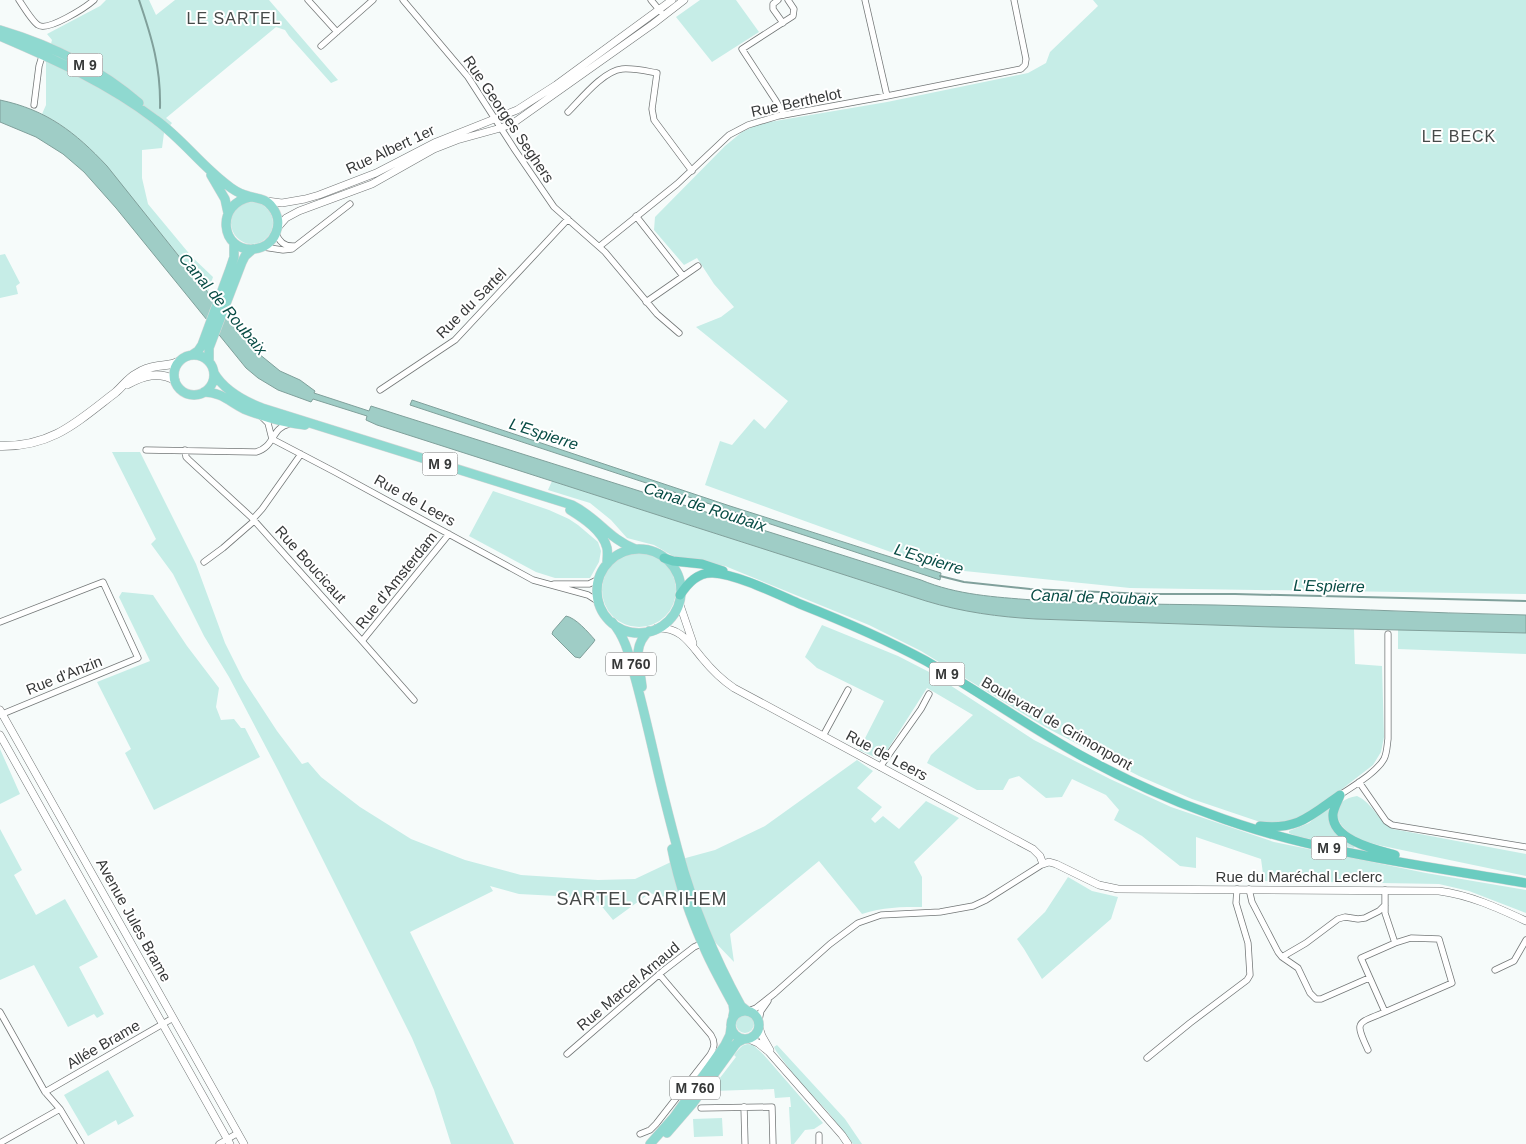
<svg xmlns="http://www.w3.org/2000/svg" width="1526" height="1144" font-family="Helvetica,sans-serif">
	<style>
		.green { fill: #c6ede7 }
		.water { fill: #9fcdc6; stroke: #80a09b }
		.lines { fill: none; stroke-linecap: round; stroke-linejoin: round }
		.stream { stroke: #80a09b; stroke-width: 2 }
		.minor-casing { stroke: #737777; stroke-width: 7 }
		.tertiary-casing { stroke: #737777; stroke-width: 8 }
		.secondary-casing { stroke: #737777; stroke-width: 9 }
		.primary-casing { stroke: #d7d7d7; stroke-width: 10 }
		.trunk-casing { stroke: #d7d7d7; stroke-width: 10 }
		.minor { stroke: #fff; stroke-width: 5.5 }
		.tertiary { stroke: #fff; stroke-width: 7 }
		.secondary { stroke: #fff; stroke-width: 8 }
		.primary { stroke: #8fd9d0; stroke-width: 9 }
		.trunk { stroke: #6accc0; stroke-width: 9 }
		.labels { text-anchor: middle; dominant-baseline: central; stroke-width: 4; stroke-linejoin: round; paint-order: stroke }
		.shield { fill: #fff; stroke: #727474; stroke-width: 1 }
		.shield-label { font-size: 14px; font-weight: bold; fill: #363838 }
		.street-label { font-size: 15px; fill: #363838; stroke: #fff }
		.neighbourhood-label { font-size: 16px; letter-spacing: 1px; fill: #464a49; stroke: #fff }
		.water-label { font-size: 16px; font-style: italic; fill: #084c45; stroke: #fff }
		.quarter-label { font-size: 18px; letter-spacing: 1px; fill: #464a49; stroke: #fff }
	</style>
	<rect width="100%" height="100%" fill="#f6fbfa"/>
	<path class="green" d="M106,0H149L156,15L175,0H269L338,80L331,83L289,36L285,30L276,27L166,118L172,123L164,133L162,148L142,150V178L148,204L192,257L213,277L208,292C182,259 155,226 128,194C101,163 81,133 42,114L46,105V61L52,40L47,34L100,6Z
		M700,0H736L759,32L712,62L676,17Z
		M1093,0H1526V594L1130,588L935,568L705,485L720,441L732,445L754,419L765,429L788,401L696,327L721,317L734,307L714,284L697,258L684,265L654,230L655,217L725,146L742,132L758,124L887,102L1028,73L1046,63L1050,52L1098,6Z
		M231 223a21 21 0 1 1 42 0a21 21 0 1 1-42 0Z
		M5,254L20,283L16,286L18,294L0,298V255Z
		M112,452H140L196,564L225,643L243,679L277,731L302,764L308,762L321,777L360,807L411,839L465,860L521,875L598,880L635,879L671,862L678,892L662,897L650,893L613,920L595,898L519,894L490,886L493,891L410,932L514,1144H451L434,1090L412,1038L278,770L229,677L204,636L173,574L151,544L156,539Z
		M552,481L926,601C962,612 999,617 1036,619L1354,629L1355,664L1382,666L1384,737L1381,752L1373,765L1324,803L1301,818L1285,824H1266L1192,799L1139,776L1045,727L921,651L869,625L725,566L678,559L654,545L627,538L611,520L590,503L548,490Z
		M493,491L549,510L569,519L578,525L598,542L601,551L599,562L590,578H555L536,572L469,536Z
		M602 590a37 37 0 1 1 74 0a37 37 0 1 1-74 0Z
		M122,592L153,595L187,646L219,688L216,707L221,720L234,719L241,728H245L260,757L154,810L125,753L131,749L97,682L150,661L119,597Z
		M822,625L898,656L933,674L1034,740L1110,779L1171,807L1274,842L1426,873L1526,890V913L1469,891L1439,884L1264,881L1261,859L1196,837V868L1180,866L1142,836L1114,820L1119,810L1106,795L1072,779L1062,797L1046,798L1019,776L1009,779L1003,790H977L927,763L931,755L973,715L927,688L881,760L859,750L884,701L817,668L805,657Z
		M1398,630L1526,633V654L1398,649Z
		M0,749L20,794L0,804Z
		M857,760L873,771L857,788L882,807L871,819L875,823L883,816L899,829L926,801L959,818L914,862L922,877V907C902,907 882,907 862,914L819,861L730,934L734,962L711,938L682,859L715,850L765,826Z
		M1357,796C1373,803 1378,821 1393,829L1526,854V876L1378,845C1367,842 1357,839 1348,832C1331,818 1334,799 1357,796Z
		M1327,808H1330L1331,809L1330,819L1353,844L1355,846L1354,848L1296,836L1289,833V831L1309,823Z
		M0,829L22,870L14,875L36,915L65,899L98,957L79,967L104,1014L97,1018L94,1014L68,1027L34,965L0,980Z
		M1068,877L1092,891L1118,897L1111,919L1042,979L1024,949L1017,939L1045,912Z
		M736 1024a9 9 0 1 1 18 0a9 9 0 1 1-18 0Z
		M748,1044L753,1045L763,1054L823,1123L814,1129L805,1130L794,1144H791L789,1107H791L790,1097L775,1098L774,1089L713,1091V1087L736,1057L734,1055C739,1049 741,1045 748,1044Z
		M777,1045L845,1119L862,1144H853L828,1112L796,1078L776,1051L774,1047Z
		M108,1070L134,1116L118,1125L116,1120L88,1136L64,1095Z
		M722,1118L723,1136L694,1137L693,1119Z"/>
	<path class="water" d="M0,100C47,110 75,132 107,166L253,349L280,371L300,380L315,391L314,393L369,411L371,406L399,415L921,580C957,595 995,597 1033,600C1093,604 1154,604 1215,605C1319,607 1422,613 1526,615V633L1272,627L1036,619C999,617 962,612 926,601L377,425L366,420L367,416L313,399L311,402L278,390L258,378L246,368L116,208L84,172L63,154L36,137L0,122Z
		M412,400L730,506L941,573L940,580L410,405Z
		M566,616C576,618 588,632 595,640L593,643L580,658L575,657L552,634L553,631Z"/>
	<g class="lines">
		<path class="stream" d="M139,0C152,38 161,68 160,108
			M940,576L964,582L1030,589L1147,594H1235L1526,601"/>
		<defs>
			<path id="minor" d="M19,0C23,6 32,21 38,25C48,32 86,7 94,0
				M308,0L337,32
				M403,0L468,77L515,150L554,207L605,252L657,314L679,333
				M651,0L661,12
				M778,0L773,4V9L783,23
				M865,0L887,96
				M321,46L373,0
				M34,105L39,66L43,53
				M568,112C581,99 603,71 622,69C633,68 646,71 657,73L652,109L654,120L692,171
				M784,115L776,101L742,49L793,16L794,9L788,0
				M636,216L683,276
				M276,233C279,242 285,247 295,246
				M600,246L677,184L729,135L748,125L778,116L887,96L1021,69L1025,65L1026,59L1014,0
				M263,247L283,250L292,249L350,204
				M646,302L698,266
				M380,390L455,340L568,219
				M262,417L268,423L272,439
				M272,439L335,472L533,580L588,595L599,602
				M146,450L256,452C275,447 271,428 289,424
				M185,450L186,457L189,460L251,517L362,641L414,700
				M253,519L262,509L301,454
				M204,562L223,548L254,521
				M554,584H589L599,579
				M0,622L103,582L138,658L0,715
				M362,641L449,534
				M823,736L848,690
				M880,767L921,709L929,694
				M1359,782L1386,821L1392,825L1526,847
				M1340,795C1353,786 1376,773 1384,759C1387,753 1387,746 1388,739V634
				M1249,889L1252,902L1278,952L1282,957L1306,943L1338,919L1345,917L1358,919L1365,918L1379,911L1385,905
				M1385,890V913L1395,943
				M1411,938L1439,939L1452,983L1385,1012L1361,958L1395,943Z
				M1282,957L1298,968L1310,993L1316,999H1321L1369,978
				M1495,970L1514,961L1526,940
				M748,1011L756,1008L775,993L830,944L858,923L881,915L940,912L973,906L986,900L1043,864
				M0,1012L45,1092L60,1109L81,1144
				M759,1020L761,1011L768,1001
				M1368,1050C1354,1020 1357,1024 1385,1012
				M567,1054L663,971L694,947L705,942
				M1147,1058L1190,1023L1247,980L1250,975L1248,943L1236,903L1237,889
				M45,1092L173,1018
				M744,1107L745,1144
				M701,1108L772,1107L773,1144
				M640,1134L650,1130L656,1124L710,1055C714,1048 716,1043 711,1035L659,974
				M819,1135V1144
				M0,1143L60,1109
				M219,1144L238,1133"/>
			<path id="tertiary" d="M267,201L282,203L305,199L319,195L376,173L434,143L517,110L556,85L672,0
				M278,227L286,218L299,211L372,184L434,149L457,140L497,129L512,124L653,24L684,0
				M679,602L693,643
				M657,628C680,627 689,642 702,658C711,669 722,680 734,688L1033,849L1040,856L1043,864L1049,862L1056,864L1099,885L1118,889L1439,891C1470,895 1498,908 1526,921
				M0,710L244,1144
				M0,735L230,1144
				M759,1027L762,1036L770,1050
				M749,1039L758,1043L769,1052L842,1135L848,1144"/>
			<path id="secondary" d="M128,384C143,376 158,371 175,380
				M0,446C52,447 77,422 116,392C123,386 128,378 136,374C142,370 150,367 158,366C166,365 173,365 180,361"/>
			<path id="primary" d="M0,30C50,45 99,68 139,103
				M0,36C54,59 109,84 156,120C182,139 201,165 226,184C232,189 238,193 245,195C255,199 265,197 272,207C285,223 275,247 254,249C220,252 215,203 251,197
				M211,175L225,199L228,213
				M174 375a20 20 0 1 1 40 0a20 20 0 1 1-40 0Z
				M192,355L198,351L202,345L230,269L234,257V243
				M209,361V348L242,262L245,256L253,249
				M214,373C224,390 244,401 262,408L572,505C598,518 609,539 635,549
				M204,392C221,392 230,402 244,409C264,417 284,423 305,425
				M570,510C583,518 603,531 607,548C608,553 607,559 607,564
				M597 591a42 42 0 1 1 84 0a42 42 0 1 1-84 0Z
				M612,622C627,639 630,660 636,681C643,707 649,733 655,759C662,790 670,821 678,851C693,906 714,957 741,1006L746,1010
				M642,687C640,666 631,647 649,631
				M672,849C679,885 691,919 706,952C714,970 724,987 733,1004L734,1011L733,1016
				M731 1025a14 14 0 1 1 28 0a14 14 0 1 1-28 0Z
				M667,1133L693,1103L735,1045L738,1042L744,1039
				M650,1144L674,1117L725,1045L730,1035L731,1028"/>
			<path id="trunk" d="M664,558L673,561L702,564L723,571
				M680,595C688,583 698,572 713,573C736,574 777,594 800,604C843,621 885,639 926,661C978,691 1028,726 1080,755C1122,778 1165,798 1210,814C1310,852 1421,865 1526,883
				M1340,795C1338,801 1334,807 1333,814C1331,840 1377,850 1395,855
				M1260,826C1298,830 1310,816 1340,795"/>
		</defs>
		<use href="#minor" class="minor-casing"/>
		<use href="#tertiary" class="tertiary-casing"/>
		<use href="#secondary" class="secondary-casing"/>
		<use href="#primary" class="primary-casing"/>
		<use href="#trunk" class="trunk-casing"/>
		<use href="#minor" class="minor"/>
		<use href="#tertiary" class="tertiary"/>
		<use href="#secondary" class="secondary"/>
		<use href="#primary" class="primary"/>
		<use href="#trunk" class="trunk"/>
	</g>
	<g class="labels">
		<g class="shield">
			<rect x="67.5" y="53.5" width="35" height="23" rx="4"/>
			<rect x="422.5" y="452.5" width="35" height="23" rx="4"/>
			<rect x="606" y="652.5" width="50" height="23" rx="4"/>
			<rect x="929.5" y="662.5" width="35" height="23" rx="4"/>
			<rect x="1311.5" y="836.5" width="35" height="23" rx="4"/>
			<rect x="670" y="1076.5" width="50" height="23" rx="4"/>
		</g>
		<g class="shield-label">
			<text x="85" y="65">M 9</text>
			<text x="440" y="464">M 9</text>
			<text x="631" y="664">M 760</text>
			<text x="947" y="674">M 9</text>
			<text x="1329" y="848">M 9</text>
			<text x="695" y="1088">M 760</text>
		</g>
		<g class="street-label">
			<text transform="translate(796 102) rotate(-12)">Rue Berthelot</text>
			<text transform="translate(509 119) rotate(56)">Rue Georges Seghers</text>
			<text transform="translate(390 149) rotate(-25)">Rue Albert 1er</text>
			<text transform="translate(471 303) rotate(-45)">Rue du Sartel</text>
			<text transform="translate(415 500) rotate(29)">Rue de Leers</text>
			<text transform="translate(311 564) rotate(48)">Rue Boucicaut</text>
			<text transform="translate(396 580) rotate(-51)">Rue d'Amsterdam</text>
			<text transform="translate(64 675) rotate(-22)">Rue d'Anzin</text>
			<text transform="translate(1057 723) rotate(30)">Boulevard de Grimonpont</text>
			<text transform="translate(887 755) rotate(28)">Rue de Leers</text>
			<text x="1299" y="876">Rue du Maréchal Leclerc</text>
			<text transform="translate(134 920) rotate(61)">Avenue Jules Brame</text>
			<text transform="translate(628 986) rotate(-40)">Rue Marcel Arnaud</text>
			<text transform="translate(103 1044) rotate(-30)">Allée Brame</text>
		</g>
		<g class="neighbourhood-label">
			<text x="234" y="18">LE SARTEL</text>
			<text x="1459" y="136">LE BECK</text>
		</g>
		<g class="water-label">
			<text transform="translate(223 304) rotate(50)">Canal de Roubaix</text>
			<text transform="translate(544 434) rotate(18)">L'Espierre</text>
			<text transform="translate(705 507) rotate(18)">Canal de Roubaix</text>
			<text transform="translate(929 559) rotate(17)">L'Espierre</text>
			<text transform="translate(1329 586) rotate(1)">L'Espierre</text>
			<text transform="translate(1094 597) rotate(2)">Canal de Roubaix</text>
		</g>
		<g class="quarter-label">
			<text x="642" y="899">SARTEL CARIHEM</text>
		</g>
	</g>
</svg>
